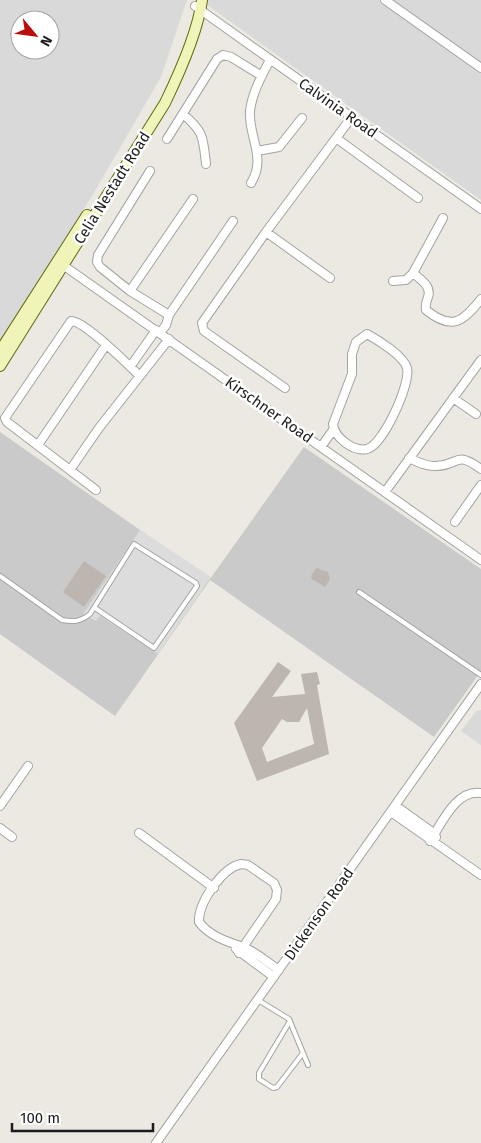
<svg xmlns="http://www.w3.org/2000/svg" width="481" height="1143" font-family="'Fira Sans',sans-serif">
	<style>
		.residential { fill: #dad9d9; fill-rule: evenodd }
		.religious { fill: #cacaca }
		.parking { fill: #dcdcdc }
		.building { fill: #bdb5af; fill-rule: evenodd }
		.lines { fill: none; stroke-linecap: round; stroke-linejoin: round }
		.lane-casing { stroke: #a3a3a3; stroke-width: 6 }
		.street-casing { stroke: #a3a3a3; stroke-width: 10 }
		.secondary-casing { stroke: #5f6a0c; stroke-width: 12 }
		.lane { stroke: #fff; stroke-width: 4 }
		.street { stroke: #fff; stroke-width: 8 }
		.secondary { stroke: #f1f4b8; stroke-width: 10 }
		.labels { text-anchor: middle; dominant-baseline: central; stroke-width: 5; stroke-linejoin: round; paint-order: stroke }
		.street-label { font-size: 15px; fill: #1c1c1c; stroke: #fff }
	</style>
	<rect width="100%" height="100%" fill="#ece9e2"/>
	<path class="residential" d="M0,0H187L161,77L92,196L0,343ZM20,20H50V50H20Z
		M208,0H481V200L207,5Z
		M481,710V745L461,731L476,711Z"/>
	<path class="religious" d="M0,432L210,579L304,447L481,569V671L434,737L210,580L115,716L0,634Z"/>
	<path class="parking" d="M140,530L211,577L158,654L100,616L96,621L83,614Z"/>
	<path class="building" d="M84,561L106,576L84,607L63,592Z
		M316,568L328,572L330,579L325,587L312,579L311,576Z
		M278,662L291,671L272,697L305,694L301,674L317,672L320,684L317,685L329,754L257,781L234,723ZM307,708L314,744L267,762L262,748L282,719L287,722H299Z"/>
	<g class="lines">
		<defs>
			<path id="lane" d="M0,576L62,620C73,622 80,622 90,614L134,544L196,583L197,586L154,648L95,608
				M359,592L481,675
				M258,1000L289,1019L308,1065
				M290,1021L259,1073V1079L273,1088L277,1087L303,1053"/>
			<path id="street" d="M385,0L481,68
				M195,6L481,209
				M183,114C204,132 203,137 206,164
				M336,138L418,198
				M167,139L217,59L223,55L231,57L262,76
				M257,151L279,147L302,118
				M150,171L98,255L97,262L100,267L130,291L169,315
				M251,183C267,158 248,136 250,111C252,93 262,75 270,60
				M443,218L413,273C420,279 432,286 428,297C426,303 425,304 426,310C452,331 463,322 481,299
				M266,232L330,278
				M60,263L481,560
				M393,281L406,280L413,273
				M130,291L193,199
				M160,333L166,325L169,315L233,221
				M367,334C378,340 404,356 407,368C411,384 383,445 367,449C353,452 334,437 333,424L352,374V354L356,342Z
				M130,367L156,330
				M285,388L204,331L202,323L266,232L351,118
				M453,398L476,414
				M38,445L106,345
				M321,447L333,430
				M409,458C418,462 427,467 436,466C461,465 454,450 481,469
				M70,470L99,428L169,339
				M96,490L7,422L5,418L71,321C85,321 128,365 140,376
				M385,492L481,360
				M455,522L481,485
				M0,806L28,766
				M396,806L435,834L436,837
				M391,812L481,875
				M0,828L12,837
				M139,833L214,888
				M430,841C442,823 456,789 481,793
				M236,949L274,977
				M239,953L243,947L276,899L277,890L274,883L248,865L241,864C222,868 198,903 199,922C209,936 228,942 243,947C255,951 268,963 279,970
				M156,1143L481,684"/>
			<path id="secondary" d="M0,351L87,215
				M0,366L165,103C179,74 198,32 202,0"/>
		</defs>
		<use href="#lane" class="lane-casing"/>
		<use href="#street" class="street-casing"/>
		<use href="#secondary" class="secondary-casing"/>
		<use href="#lane" class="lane"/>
		<use href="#street" class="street"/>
		<use href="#secondary" class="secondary"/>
	</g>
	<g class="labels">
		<g class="street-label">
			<text transform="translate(338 108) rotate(35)">Calvinia Road</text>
			<text transform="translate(112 188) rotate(-58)">Celia Nestadt Road</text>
			<text transform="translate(269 410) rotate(35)">Kirschner Road</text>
			<text transform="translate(319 914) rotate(-55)">Dickenson Road</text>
		</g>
	</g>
	<g transform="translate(35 35) rotate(119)"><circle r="24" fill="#ffffff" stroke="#a4a4a4"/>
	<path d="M0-4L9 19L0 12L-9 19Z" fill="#ba0e0d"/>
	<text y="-8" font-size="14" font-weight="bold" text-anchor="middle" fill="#1c1c1c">N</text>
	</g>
	<path d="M12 1123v8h141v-8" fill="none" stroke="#1c1c1c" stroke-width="2.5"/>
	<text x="20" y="1123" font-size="15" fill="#1c1c1c" stroke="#ffffff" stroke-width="4" paint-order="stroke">100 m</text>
</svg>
